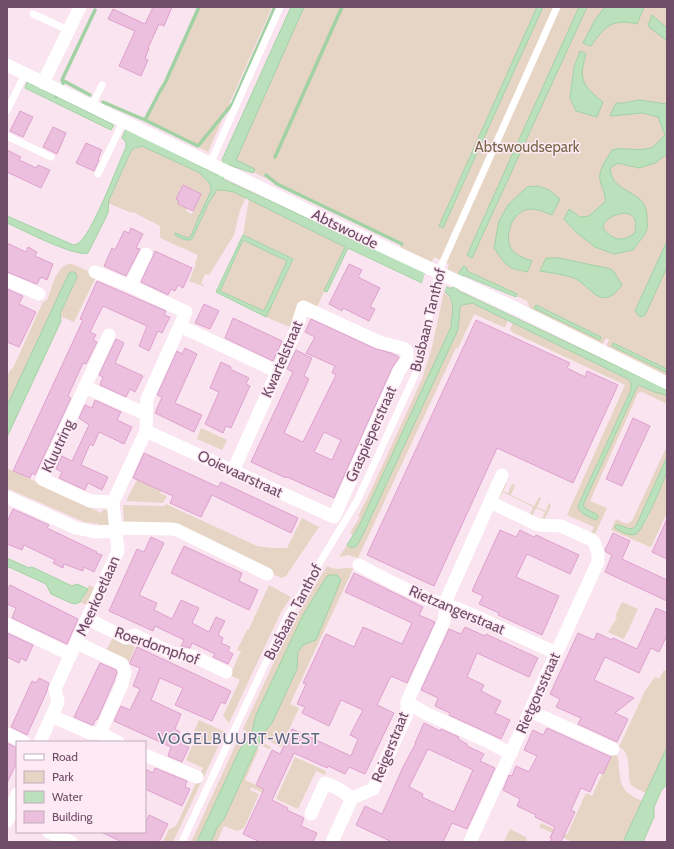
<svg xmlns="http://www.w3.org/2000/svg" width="674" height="849" font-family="Cabin,sans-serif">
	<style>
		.green { fill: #e6d4c4; fill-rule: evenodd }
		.water { fill: #bbe1bc; stroke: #a2d2a4; fill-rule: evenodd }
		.pier { fill: #fae4ef }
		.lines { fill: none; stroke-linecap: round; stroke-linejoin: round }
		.stream { stroke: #a2d2a4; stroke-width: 3.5 }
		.building { fill: #ecbfdf; stroke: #dda1cd; fill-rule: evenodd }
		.lane { stroke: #fff; stroke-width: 7 }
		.street { stroke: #fff; stroke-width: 13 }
		.labels { text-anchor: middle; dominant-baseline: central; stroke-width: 3; stroke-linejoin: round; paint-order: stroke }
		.park-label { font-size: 15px; fill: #7a6649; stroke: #fdeaf4 }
		.street-label { font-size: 15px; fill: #6f4c67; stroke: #fdeaf4 }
		.neighbourhood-label { font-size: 16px; letter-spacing: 1px; fill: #5c6b7f; stroke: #fdeaf4 }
	</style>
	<rect width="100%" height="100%" fill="#fae4ef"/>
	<path class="green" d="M199,7H272L208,152L145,120L160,91L165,83Z
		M296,7H667V376L606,347L609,340L606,338L602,345L530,309L527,301L461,270L459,275L447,270L449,264L434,257L432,262L400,247L401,244L226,159Z
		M142,146L200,173C204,180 212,181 211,191L197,221L191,236L188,238L176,233C181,237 186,243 192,239L209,202L217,190C227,188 237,193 246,197L240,210L234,235L209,275L205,274L201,283L204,285L203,286L189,281L196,264L195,263L198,255L160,238V226L133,212L132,213L108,203L109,200L131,151L134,148ZM183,185L201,194L192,214L186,211L187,208L178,204L179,201V191Z
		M249,199L345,247L317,307L301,301L292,321V328L266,317L293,259L243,235Z
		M243,240L288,261L264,311L220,291Z
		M68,264H72L97,275L74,322L60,316L77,277L69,273L7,406C7,397 4,372 13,368L43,302L47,300C52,288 55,269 68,264Z
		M444,292C457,304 452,312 451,327L359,526L353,535L350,533L360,517L358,516L368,497L422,379L432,347Z
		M473,303L508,320L505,327H503L474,314L458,348H456L358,558L349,555L339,557L347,545L352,548L357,546L456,334L458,329L460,307L465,304Z
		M513,323L628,379L631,383V390L578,506L581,512L596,519L598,518V515L586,509L583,505L638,385L657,393H660L667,396V404L642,392L638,393L590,501L607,508L594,536L590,535L594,527L567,515L625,385L512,332L510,329Z
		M201,428L227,440L222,450L197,439Z
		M667,446V457L636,526C630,533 625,527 618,525L637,534L647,520L667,470V513L651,547H650L611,530L616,519L627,524L632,521Z
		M7,468L101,513L104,509L110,512L113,525L99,529V524L84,522L9,489L7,492Z
		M137,480L161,491L160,493L167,496L163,503L126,501Z
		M505,482H507L503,491L508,493L512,484L515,485L511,495L534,506L539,497L541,498L537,507L546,511L549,502L551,506L545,519L541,521L545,512L536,508L532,516L530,515L533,507L503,492L498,500L497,499Z
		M166,504L257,546L272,548H287L302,518L319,527L286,576L281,578L180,527L124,524L123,505L164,506Z
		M327,566C338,572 346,566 353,569L290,704L299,708L281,747L265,739L263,743L271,747L270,749L258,744L263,734L272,723L297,669L298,652L303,645L337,575H329L255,719C254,731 248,740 240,749L197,842H191L237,742L240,743L246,731L243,729L291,625Z
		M89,585L97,589L89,606L80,602L83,600Z
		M269,585L291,597L280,614L229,723L223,716L240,680L230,675L241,651L237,650L247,630L249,629Z
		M622,602L638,609L624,639L608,632L612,625H613L617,617L615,616Z
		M113,637L135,647L129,662L106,651Z
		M664,670L666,671L667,670V747L646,793L635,788L631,785C626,773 633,753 619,747L645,691L655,677L659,679Z
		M199,720L225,732L173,842H163L169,829L176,826L203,768L186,760L193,744L194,731Z
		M256,748L259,749L245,780L275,794L274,798L251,787L250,790L259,794L244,828L237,831L224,826L217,842H211L217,828L224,819Z
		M612,753L617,756L618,758C621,782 617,790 642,801L623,842H573L539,827L541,823L567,835L586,793L592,796Z
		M295,757L326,771L325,775L316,771L298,809L276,799Z
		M510,829L526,837L527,842H504Z"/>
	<path class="water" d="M291,7H304L236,160L255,169L253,173L229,165L223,179L425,273V276L449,288H453L461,269L464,266L467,268V271L517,294L516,297L463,275L457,290L659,386L667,391V396L660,393H657L638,385L583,505L586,509L598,515V518L596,520C590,517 579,514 578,506L631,390V383L628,379L476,305L473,303L462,305L460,307L458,329L456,334L364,532L357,546L352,548L347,545L359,526L451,327C451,320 454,310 452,302C449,290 433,285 423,280L422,283L348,248L327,292L324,291L345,247L234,192L223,190H217L209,202L192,239C187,242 180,238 175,235V233L188,238L191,236L197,221L211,191C212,181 204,180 200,173L142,146L134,148L131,151L109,200L108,213L88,253C74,257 23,230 7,223V216L71,244C73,245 75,245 77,244C91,238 118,164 126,147V142L122,138L126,129L218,175L224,163L222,160Z
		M537,7H543L443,228L439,226Z
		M579,7H587L472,258L467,255Z
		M605,7H644L637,24C612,18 604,27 591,46L583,43L595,20Z
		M652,15L667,28V41L648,26Z
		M580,51L586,54C578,80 583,86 603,102L597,117L576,111L570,98L574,67Z
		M27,82L114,125L111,130L25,88Z
		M639,100L667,104V154L655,163L639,168L618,163L610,168C612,197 649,187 647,220C647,222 648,227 647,229C645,236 637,244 633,250L614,254L595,247L577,233L564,219L569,209L580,217L589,216L605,202C606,194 602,189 600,180C598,170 607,159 612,150C625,146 641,153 653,147C657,144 661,138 665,135L658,117L643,113L610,116L616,103H624ZM625,213C637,215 636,223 635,233C631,235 627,239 623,239C615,240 604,233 603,226C606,217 617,214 625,213Z
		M538,186L549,190L560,199L552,215C544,212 534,207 525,210C510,215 502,242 515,253C519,257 527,259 532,261L527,272L511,268L504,262L494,248L499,221L508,205L527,187Z
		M243,235L293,259L266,317L216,292ZM243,240L287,261L264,311L220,291Z
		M667,241V267L645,315L642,317L639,316L635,311Z
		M546,258H559L611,269L614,272L622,285C619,289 618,290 614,294C598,306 589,285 574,278C563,274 551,273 540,271Z
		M71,272H75L77,277L60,314L61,321L7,437V406L69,273Z
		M536,305L601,337L600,340L534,308Z
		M613,343L667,369L666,372L612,346Z
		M667,457C667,461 668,466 667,470C665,479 643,531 636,534C630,537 620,531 615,528L616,525C624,524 629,533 636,526Z
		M7,559H9L29,568L32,567L72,586L77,584L88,589L80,602L76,604L71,603L51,594L46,584L9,567L7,568Z
		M329,575H337L341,580L316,640L303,645L298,652L297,669L272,723L263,734L224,819L217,828L211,842H197L240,749C242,746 245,744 247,742C253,734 253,724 256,715L303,615L327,576Z
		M667,747V784L661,791L654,807V817L643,842H623Z"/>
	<path class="pier" d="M425,273L447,285L444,292L422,283Z"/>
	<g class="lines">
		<path class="stream" d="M199,7L165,83L160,91L145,120L198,146L233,103L275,7
			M64,81L90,95
			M56,97L64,81L62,80L95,10
			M103,102L145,120
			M275,157L342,7
			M266,175L277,184L402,244"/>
	</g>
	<path class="building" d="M153,7H172L164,26L159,24L148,48H149L145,59L148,60L141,76L119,66L135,31L108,19L113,9L145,24Z
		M20,111L33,117L23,137L10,131Z
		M53,127L66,133L57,154L43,147Z
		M86,143L102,150L98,159L99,160L94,171L76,163Z
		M7,150L21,157L19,160L28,164L36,168L38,165L50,170L41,188L7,172Z
		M183,185L201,194L193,211L178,204L179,201L176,199Z
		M131,228L143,234L136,248L140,249L126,276L104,266L112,248L115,250L124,231L129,233Z
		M7,243L26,252L28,247L37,252L35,256L53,264L47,280L41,277L37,284L7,272Z
		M155,251L192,268L183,288L178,285L175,291L171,289L168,295L141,282Z
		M349,264L362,270L358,277L380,288L370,307L375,309L369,321L343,308L342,311L329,304Z
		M97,281L166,311L164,315L170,317L162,333L158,331L149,351L139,346L147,326L103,306L90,332L96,335L93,340L97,342L86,364L83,363L68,396L71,398L35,475L32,473L30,478L13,471L83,320L80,319Z
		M7,289L23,296L19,304L36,312L19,347L7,342Z
		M204,304L219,311L210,329L195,323Z
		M233,318L282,341L273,361L225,338Z
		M311,319L376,349L391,353L399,357L392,368L334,498L287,477L286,478L251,462L293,372L287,369L296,350L312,358L304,376L309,379L284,433L303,442L336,375L332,373L335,366L306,353L315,337L305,332ZM324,432L341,440L332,460L314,452Z
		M476,320L570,363L567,368L585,377L587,371L618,385L573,483L497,448L434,586L367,555Z
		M116,339L124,343L115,363L143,376L135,392L130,389L126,397L100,385L103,377L99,375Z
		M185,348L197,354L175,403L202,415L194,432L155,413L162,397L157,395L177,351L182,354Z
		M221,362L231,367L230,369L249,378L246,384L250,386L231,428L226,426L223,433L205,424L219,392L210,388Z
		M95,400L121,412L117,420L132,427L124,444L99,432L93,446L90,444L81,465L108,477L102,490L88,483L85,490L59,478L62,472L56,469L62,456L72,461L89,425L79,418L85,405L92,408Z
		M633,418L650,426L622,486L606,479Z
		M144,453L218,487L221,482L298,518L291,533L212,495L201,517L170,503L173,496L133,478Z
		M13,509L49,525L47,528L97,552L96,553L102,555L94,572L84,567L83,571L64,564L63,568L53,563L55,560L24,545L22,550L7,544V522Z
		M667,519V559L652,552Z
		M500,530L516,537L520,530L534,537L536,535L579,555L570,574L527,554L516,577L559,596L542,635L498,615L499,613L479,604L483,596L472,591Z
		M613,533L630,541L622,559L667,580V601L605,572L612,555L606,552L605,550Z
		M151,537L164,543L139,595L157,603L154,610L172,619L181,600L199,608L192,623L209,632L216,617L225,621L218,635L223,638L221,643L230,647L228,651L233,654L228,664L213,657L215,654L192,643L190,648L181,646L184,640L155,626L153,631L109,611L137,549L144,552Z
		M184,546L242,573L239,581L258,590L249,610L171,573Z
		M354,573L423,607L419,615L435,622L407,683L391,676L377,705L394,713L365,774L349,767L345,774L328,766L327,768L294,753L272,800L288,808L287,810L304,818L301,826L317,833L313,842H260L243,834L264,789L256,785L272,750L280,754L292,729L351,756L358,739L350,735L363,710L341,700L329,726L302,713L305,707L297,704L306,684L303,683L326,634L354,647L363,627L402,644L412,623L345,592Z
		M10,585L78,619L67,644L12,618L16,608L7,604V591Z
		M656,608L667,613V635L659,652L651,648L639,673L605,657L594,680L634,698L615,713L628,719L617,742L578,724L581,718L556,707L560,699L550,694L578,633L594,640L597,633L612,640L613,638L637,649Z
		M465,627L485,636L486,634L538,658L529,677L477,653L467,677L484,685L481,691L501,701L495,713L510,720L501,739L449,715L450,713L435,706L438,698L421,690L449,629L461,634Z
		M7,633L33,645L26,661L21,658L19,663L7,657Z
		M137,647L231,691L225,704L221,702L212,721L175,705L183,688L160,678L151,700L181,714L175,729L180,732L177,737L186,741L184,745L189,747L182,762L168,756L171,747L114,721L121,706L130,710L140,689L133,686L140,668L130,664V662Z
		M100,663L116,670L117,672L114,681L97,720L96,719L93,725H92L74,717Z
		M39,678L49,683L47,691L27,735L11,727L32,681L36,683Z
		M424,723L440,731L441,729L459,737L458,739L467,744V746L484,754L480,761L495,768L467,829L452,823L443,842H392L356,825L365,806L382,814L404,765L416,743H415ZM428,749L473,770L454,812L422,797L423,794L409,787Z
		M547,728L611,757L603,774L599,772L590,792L581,788L571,810L575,812L561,842H550L552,839L550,838L555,827L535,817L536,815L517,806L520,799L503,790L509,775L512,776L516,766L529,772L537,756L524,750L533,730L543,735Z
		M7,743L17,748V762L7,783Z
		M155,768L187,781L185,787L190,789L182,806L145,789V769L153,773Z
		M149,815L168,824L159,842H122L101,832H145V825Z"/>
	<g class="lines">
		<path class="lane" d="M33,14L68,30
			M91,107L102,85
			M7,111L25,74
			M7,136L51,157
			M210,164L280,7
			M98,174L123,122
			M182,842L288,615L357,501L420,364L438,273L557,7"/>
		<path class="street" d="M7,65L343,228L517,309L667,383
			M43,83L80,7
			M95,272L130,286
			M7,280L39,294
			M180,326L278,372
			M109,335L42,479L90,501L113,502
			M85,387L146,414
			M146,431L334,517L355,470L399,371L407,360V351L403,348L379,342L303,307L296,330L233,471
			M7,497L76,528L95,532L116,531L124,528L171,529L177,530L267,574
			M359,565L395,584L428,599L459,609L556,653
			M88,619L126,638L135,635L172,653L195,657L226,672
			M7,624L71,655
			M77,643L122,664L125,672L122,684L100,733
			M407,702L444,621L448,596L502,475
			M530,711L613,749
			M52,716L90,733H100L118,742
			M7,734L24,742
			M40,742L58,702L55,689L118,551L113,502L146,431L147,399L186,312L130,286L146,254
			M145,755L197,777
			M311,814L325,783L337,788L352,798
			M7,821C13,813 13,803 17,794
			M49,832L71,842
			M332,842L352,798L373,789L407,714V702L425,713L489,742L511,754
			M470,842L598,562V554L594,542L592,540L561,526L538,525L490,502"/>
	</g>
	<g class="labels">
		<g class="park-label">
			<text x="527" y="147">Abtswoudsepark</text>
		</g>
		<g class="street-label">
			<text transform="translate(345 229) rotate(26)">Abtswoude</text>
			<text transform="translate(428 320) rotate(-76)">Busbaan Tanthof</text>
			<text transform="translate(282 359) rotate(-67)">Kwartelstraat</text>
			<text transform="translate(371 434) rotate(-66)">Graspieperstraat</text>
			<text transform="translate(58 446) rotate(-65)">Kluutring</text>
			<text transform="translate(240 474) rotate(25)">Ooievaarstraat</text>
			<text transform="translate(98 596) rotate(-66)">Meerkoetlaan</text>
			<text transform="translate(457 610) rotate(23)">Rietzangerstraat</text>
			<text transform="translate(293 612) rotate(-62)">Busbaan Tanthof</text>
			<text transform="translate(157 646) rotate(19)">Roerdomphof</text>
			<text transform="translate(538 693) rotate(-66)">Rietgorsstraat</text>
			<text transform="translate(390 747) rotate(-68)">Reigerstraat</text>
		</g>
		<g class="neighbourhood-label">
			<text x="239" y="738">VOGELBUURT-WEST</text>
		</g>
	</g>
	<rect width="674" height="849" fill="none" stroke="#6f4c67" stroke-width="16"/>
	<rect x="16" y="741" width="130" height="92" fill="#fdeaf4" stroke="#c4abbc"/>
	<rect x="24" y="754" width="20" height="6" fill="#ffffff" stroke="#c4abbc"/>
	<text x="52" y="761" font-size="12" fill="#6f4c67">Road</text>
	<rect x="24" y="771" width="20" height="12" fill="#e6d4c4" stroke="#c4abbc"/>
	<text x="52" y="781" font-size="12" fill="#6f4c67">Park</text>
	<rect x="24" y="791" width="20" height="12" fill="#bbe1bc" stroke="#c4abbc"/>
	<text x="52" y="801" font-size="12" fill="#6f4c67">Water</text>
	<rect x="24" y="811" width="20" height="12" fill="#ecbfdf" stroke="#c4abbc"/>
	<text x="52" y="821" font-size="12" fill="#6f4c67">Building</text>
</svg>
